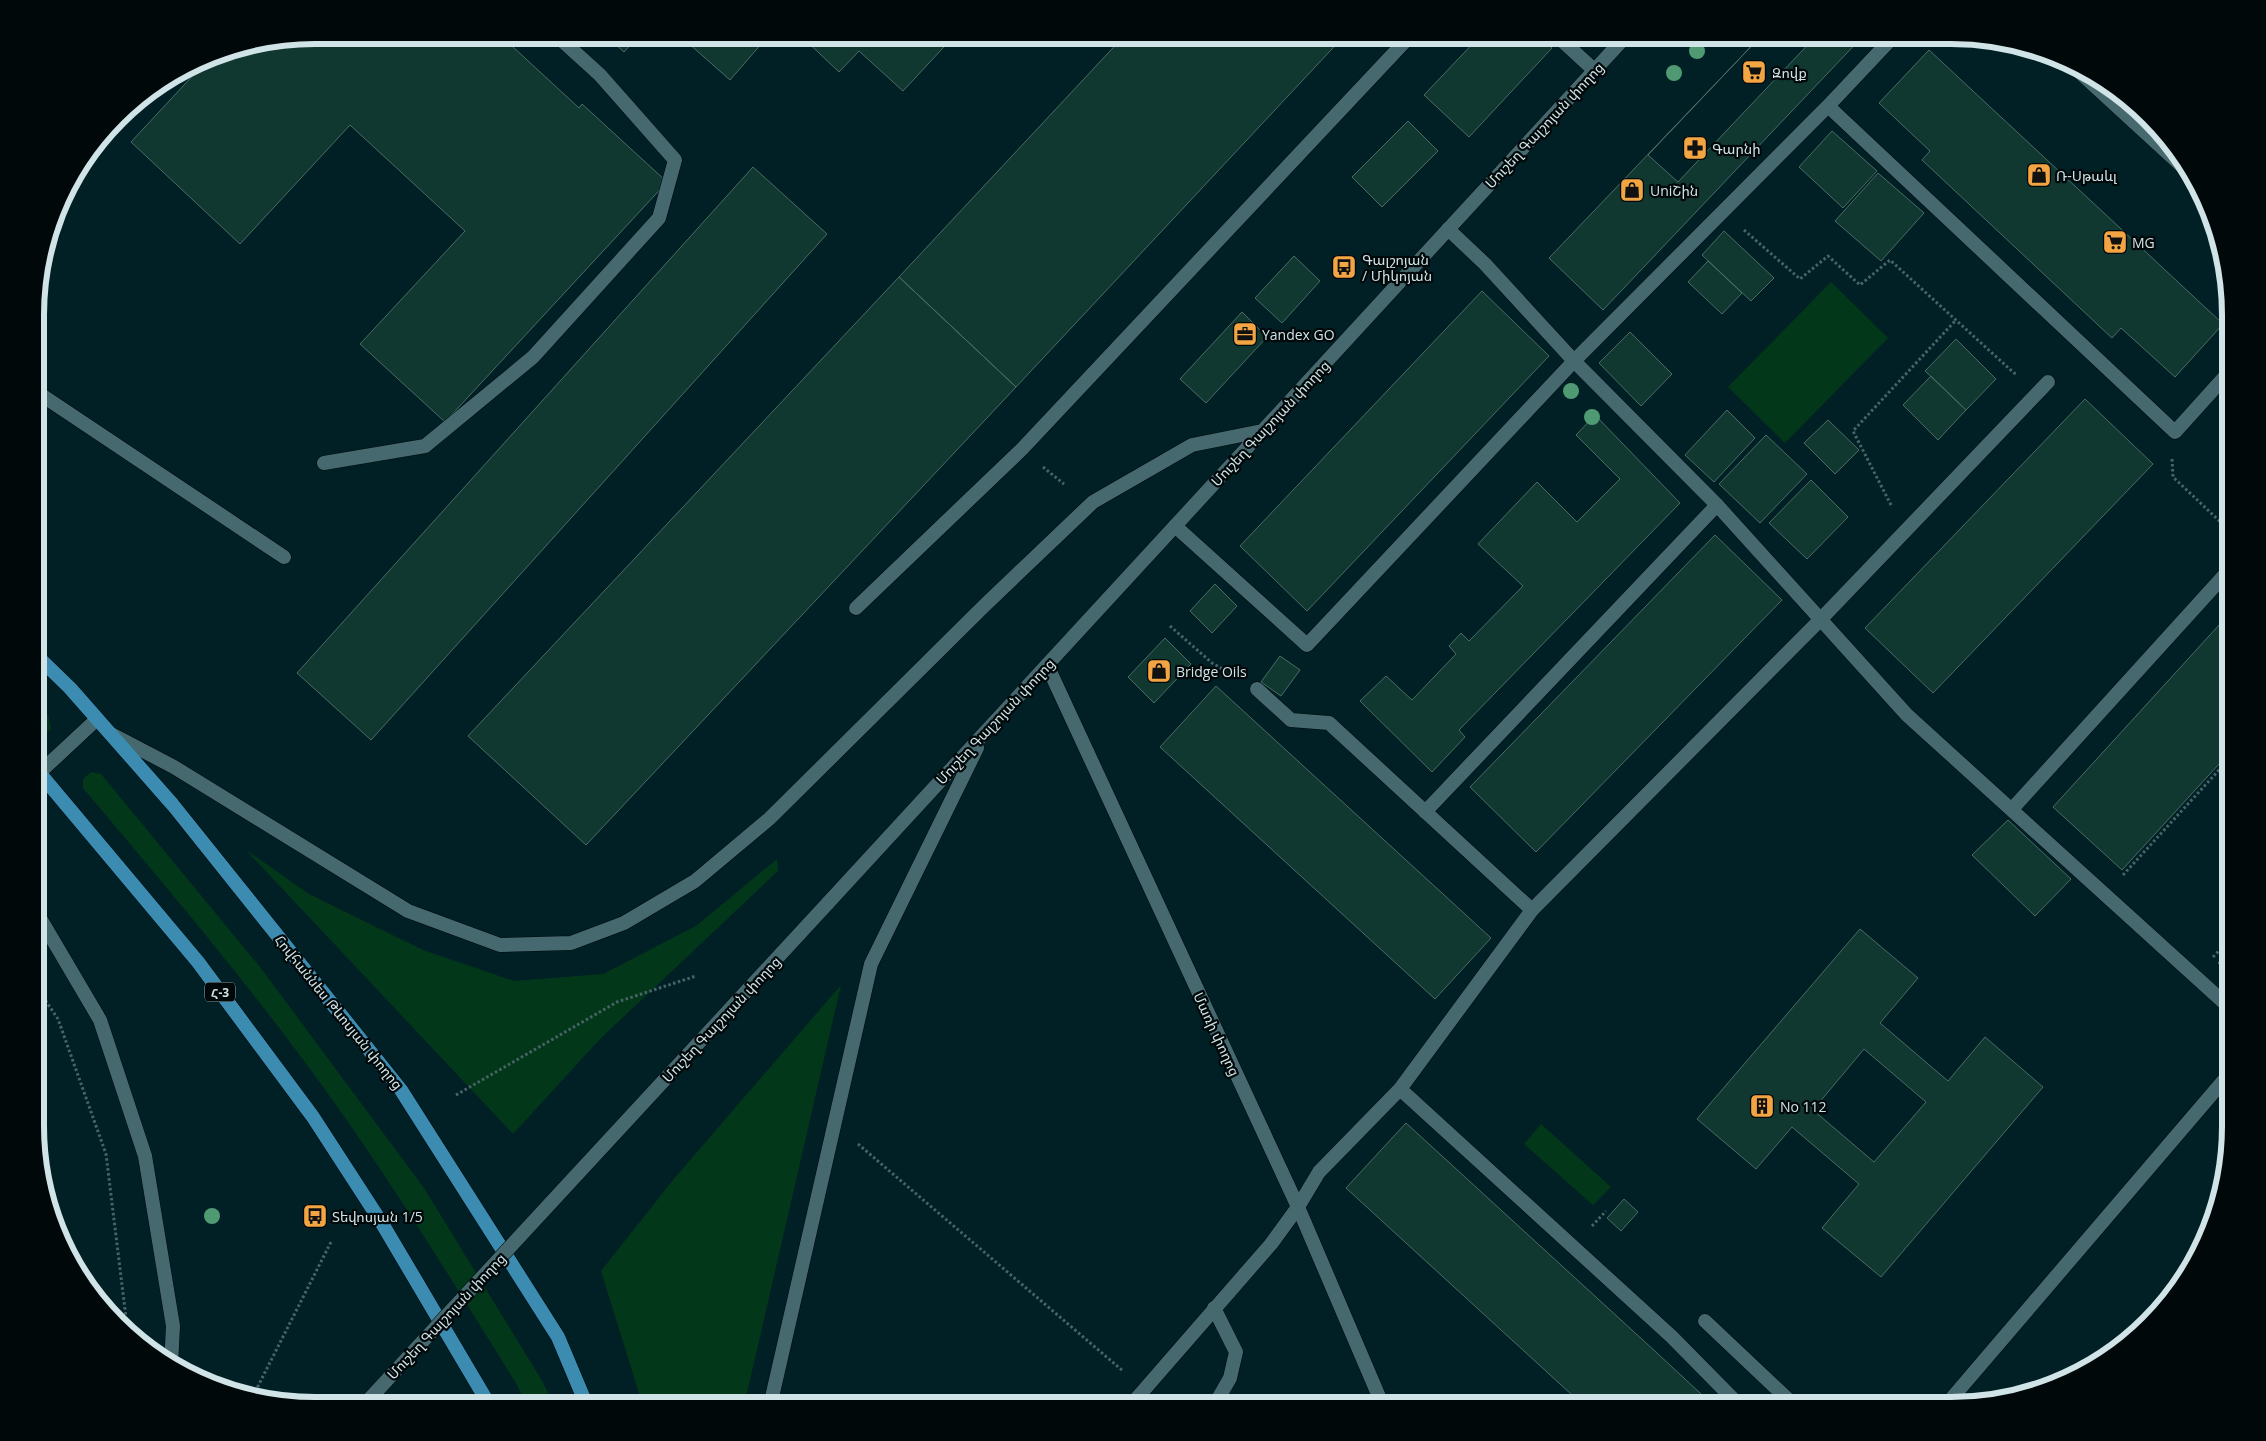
<svg xmlns="http://www.w3.org/2000/svg" width="2266" height="1441" font-family="'Open Sans','Noto Sans Armenian',sans-serif">
	<style>
		.green { fill: #023819 }
		.building { fill: #103831; stroke: #4a6c65; fill-rule: evenodd }
		.lines { fill: none; stroke-linecap: round; stroke-linejoin: round }
		.service-casing { stroke: #00090d; stroke-width: 15 }
		.minor-casing { stroke: #00090d; stroke-width: 15 }
		.tertiary-casing { stroke: #00090d; stroke-width: 15 }
		.secondary-casing { stroke: #00090d; stroke-width: 15 }
		.primary-casing { stroke: #00090d; stroke-width: 15 }
		.path { stroke: #496469; stroke-width: 3; stroke-dasharray: 2.5 2.5; stroke-linecap: butt }
		.service { stroke: #46696f; stroke-width: 14 }
		.minor { stroke: #46696f; stroke-width: 14 }
		.tertiary { stroke: #46696f; stroke-width: 14 }
		.secondary { stroke: #46696f; stroke-width: 14 }
		.primary { stroke: #3c8cb2; stroke-width: 14 }
		.secondary-bridge-casing { stroke: #00090d; stroke-width: 15; stroke-linecap: butt }
		.secondary-bridge { stroke: #46696f; stroke-width: 14 }
		.tree { fill: #509a73 }
		.labels { text-anchor: middle; dominant-baseline: central; stroke-width: 4.5; stroke-linejoin: round; paint-order: stroke }
		.shield { fill: #00080a; stroke: #92a1a4; stroke-width: 1 }
		.shield-label { font-size: 12px; font-weight: bold; fill: #d0e3e6 }
		.poi-label { font-size: 14px; fill: #d0e3e6; stroke: #00080a; text-anchor: start }
		.street-label { font-size: 14px; fill: #d0e3e6; stroke: #00080a }
		.rim { fill: none; stroke: #d0e3e6; stroke-width: 6 }
	</style>
	<rect width="100%" height="100%" fill="#002026"/>
	<path class="green" d="M1831,282L1888,338L1785,443L1728,387Z
		M37,704L48,715L51,729L45,733L37,729Z
		M91,772L101,774L260,967L424,1188L541,1379L555,1406H527L516,1383C456,1287 397,1190 331,1098C254,990 168,889 83,788V779Z
		M246,850L309,894L423,950L514,981L603,974L696,926L777,859L778,871L600,1039L513,1134Z
		M841,985L744,1406H643L601,1271L673,1180Z
		M1541,1124L1611,1187L1593,1205L1524,1144Z"/>
	<path class="building" d="M314,35H500L579,108L582,104L667,182L445,422L360,344L465,231L350,125L240,244L131,142L211,56Z
		M605,35H639L624,52Z
		M679,35H769L730,80Z
		M800,35H955L903,91L859,51L839,72Z
		M1125,35H1345L1016,387L899,277Z
		M1481,35H1538L1552,48L1469,137L1424,95Z
		M1762,35H1864L1603,310L1549,258Z
		M1762,35H1817L1678,182L1648,155Z
		M1929,50L2223,324L2175,377L2121,328L2112,338L1922,160L1930,151L1879,103Z
		M1408,121L1438,151L1382,207L1352,177Z
		M1832,131L1877,171L1843,208L1799,167Z
		M753,167L827,234L371,740L297,673Z
		M1878,173L1924,213L1881,261L1835,221Z
		M1724,231L1774,278L1751,301L1702,255Z
		M1294,256L1320,281L1282,323L1255,298Z
		M1708,261L1742,293L1722,314L1688,282Z
		M899,277L1016,387L586,845L468,736Z
		M1482,291L1549,356L1307,611L1240,546Z
		M1242,312L1267,337L1206,403L1180,379Z
		M1630,332L1672,374L1641,406L1599,363Z
		M1956,339L1996,379L1966,410L1925,371Z
		M1931,376L1966,410L1938,440L1903,405Z
		M2085,399L2153,464L1933,693L1865,628Z
		M1727,410L1755,438L1714,482L1685,455Z
		M1595,415L1680,503L1459,730L1465,737L1432,772L1360,701L1386,676L1412,700L1456,654L1449,646L1461,633L1469,641L1523,586L1478,544L1537,482L1577,522L1620,479L1576,435Z
		M1828,420L1859,450L1835,474L1804,443Z
		M1766,435L1807,474L1760,523L1719,484Z
		M1811,480L1848,517L1807,559L1769,523Z
		M1715,535L1782,600L1536,852L1470,787Z
		M1215,584L1237,606L1212,633L1190,611Z
		M2230,613V752L2122,870L2053,807Z
		M1165,638L1191,664L1154,703L1128,677Z
		M1280,656L1300,670L1281,696L1261,682Z
		M1216,686L1491,938L1435,999L1160,747Z
		M2008,820L2071,879L2035,916L1972,855Z
		M1860,929L1918,978L1880,1023L1948,1081L1985,1037L2043,1087L1881,1277L1822,1228L1859,1184L1792,1127L1756,1169L1697,1119ZM1864,1049L1926,1102L1874,1162L1813,1110Z
		M2230,949V974L2218,963Z
		M37,1115L43,1187L37,1163Z
		M1406,1123L1657,1353L1714,1406H1584L1346,1188Z
		M1624,1199L1638,1212L1621,1231L1607,1218Z"/>
	<g class="lines">
		<defs>
			<path id="service" d="M1556,35L1594,70
				M1828,106L2175,432L2230,371
				M37,392L284,557
				M324,463L425,446L533,357L659,218L675,160L600,75L556,35
				M1175,526L1307,645L1574,361L1828,106L1895,35
				M856,608L1022,449L1411,35
				M39,773L97,719
				M2013,808L2230,569
				M1425,812L1717,505
				M1532,910L1821,619L2048,382
				M1400,1089L1672,1337L1739,1405
				M1214,1308L1236,1352L1230,1378L1214,1406
				M1705,1321L1794,1405
				M1946,1405L2230,1073
				M1130,1406L1271,1244L1298,1207L1319,1172L1400,1089L1532,910L1329,723L1291,720L1257,689"/>
			<path id="minor" d="M1448,229L1485,264L1574,361L1717,505L1907,715L2230,1008
				M1047,665L1298,1207L1383,1406"/>
			<path id="tertiary" d="M37,913L100,1020L145,1156L173,1326L171,1365"/>
			<path id="secondary" d="M2073,66L2195,178
				M111,734L174,767L408,911L500,945L571,943L624,923L695,881L769,819L985,605L1093,502L1192,445L1262,431
				M827,904L1627,35
				M770,1406L871,964L977,748"/>
			<path id="primary" d="M37,656L70,688L173,805L401,1090L558,1337L587,1406
				M37,770L198,962L313,1117L383,1225L490,1406"/>
		</defs>
		<use href="#service" class="service-casing"/>
		<use href="#minor" class="minor-casing"/>
		<use href="#tertiary" class="tertiary-casing"/>
		<use href="#secondary" class="secondary-casing"/>
		<use href="#primary" class="primary-casing"/>
		<path class="path" d="M1744,230L1800,279L1828,256L1860,285L1890,260L2014,373L2017,374
			M2172,459L2173,477L2230,531
			M1043,467L1064,484
			M1891,505L1853,431L1956,320
			M1170,626L1212,663L1235,676
			M2123,875L2230,758
			M2213,957L2230,939
			M37,988L58,1019L106,1154L127,1326
			M456,1095L617,1002L696,976
			M858,1144L1123,1371
			M1592,1226L1606,1211
			M1995,1392L1998,1401
			M253,1396L332,1240"/>
		<use href="#service" class="service"/>
		<use href="#minor" class="minor"/>
		<use href="#tertiary" class="tertiary"/>
		<use href="#secondary" class="secondary"/>
		<use href="#primary" class="primary"/>
		<defs>
			<path id="secondary-bridge" d="M363,1406L827,904"/>
		</defs>
		<use href="#secondary-bridge" class="secondary-bridge-casing"/>
		<use href="#secondary-bridge" class="secondary-bridge"/>
	</g>
	<g class="tree">
		<circle cx="1697" cy="51" r="8"/>
		<circle cx="1674" cy="73" r="8"/>
		<circle cx="1571" cy="391" r="8"/>
		<circle cx="1592" cy="417" r="8"/>
		<circle cx="212" cy="1216" r="8"/>
	</g>
	<defs>
		<symbol id="supermarket-square" viewBox="-11 -11 22 22"><rect x="-9" y="-9" width="18" height="18" rx="4" fill="#f3a443" stroke="#00080a"/><path d="M-6-5.5h2.5l.6 2H6L4.5 2H-2.5L-4.4-4H-6ZM-1.5 3.2a1.3 1.3 0 1 0 .1 0ZM3 3.2a1.3 1.3 0 1 0 .1 0Z" fill="#111"/></symbol>
		<symbol id="pharmacy-square" viewBox="-11 -11 22 22"><rect x="-9" y="-9" width="18" height="18" rx="4" fill="#f3a443" stroke="#00080a"/><path d="M-2-6h4v4h4v4h-4v4h-4v-4h-4v-4h4Z" fill="#111"/></symbol>
		<symbol id="shop-square" viewBox="-11 -11 22 22"><rect x="-9" y="-9" width="18" height="18" rx="4" fill="#f3a443" stroke="#00080a"/><path d="M-5-2.5h2.3a2.7 3.5 0 0 1 5.4 0H5L5.5 6h-11ZM-1.5-2.5h3a1.5 2.3 0 0 0-3 0Z" fill="#111"/></symbol>
		<symbol id="bus-square" viewBox="-11 -11 22 22"><rect x="-9" y="-9" width="18" height="18" rx="4" fill="#f3a443" stroke="#00080a"/><path d="M-5-6H5V4H4V6H2V4H-2V6H-4V4H-5ZM-3.5-4V0h7V-4ZM-3.5 1.2v1.5H-2V1.2ZM2 1.2v1.5H3.5V1.2Z" fill="#111"/></symbol>
		<symbol id="office-square" viewBox="-11 -11 22 22"><rect x="-9" y="-9" width="18" height="18" rx="4" fill="#f3a443" stroke="#00080a"/><path d="M-6-3h4V-5.5h4V-3h4V5H-6ZM-1-4.5V-3h2v-1.5ZM-6 0V1H6V0Z" fill="#111"/></symbol>
		<symbol id="building-square" viewBox="-11 -11 22 22"><rect x="-9" y="-9" width="18" height="18" rx="4" fill="#f3a443" stroke="#00080a"/><path d="M-4-6H4V6H1V3H-1V6H-4ZM-2.5-4.3h1.7v1.8h-1.7ZM.8-4.3h1.7v1.8H.8ZM-2.5-1h1.7V.8h-1.7ZM.8-1h1.7V.8H.8Z" fill="#111"/></symbol>
	</defs>
	<g fill-rule="evenodd">
		<use href="#supermarket-square" x="1740" y="58" width="28" height="28"/>
		<use href="#pharmacy-square" x="1681" y="134" width="28" height="28"/>
		<use href="#shop-square" x="2025" y="161" width="28" height="28"/>
		<use href="#shop-square" x="1618" y="176" width="28" height="28"/>
		<use href="#supermarket-square" x="2101" y="228" width="28" height="28"/>
		<use href="#bus-square" x="1330" y="253" width="28" height="28"/>
		<use href="#office-square" x="1231" y="320" width="28" height="28"/>
		<use href="#shop-square" x="1145" y="657" width="28" height="28"/>
		<use href="#building-square" x="1748" y="1092" width="28" height="28"/>
		<use href="#bus-square" x="301" y="1202" width="28" height="28"/>
	</g>
	<g class="labels">
		<rect class="shield" x="205" y="982.5" width="30" height="19" rx="4"/>
		<g class="shield-label">
			<text x="220" y="992">Հ-3</text>
		</g>
		<g class="poi-label">
			<text x="1772" y="72">Զովք</text>
			<text x="1712" y="148">Գարնի</text>
			<text x="2056" y="175">Ռ-Սթաևլ</text>
			<text x="1650" y="190">UniՇին</text>
			<text x="2132" y="242">MG</text>
			<text x="1362" y="259">Գալշոյան<tspan x="1362" dy="16">/ Միկոյան</tspan></text>
			<text x="1262" y="334">Yandex GO</text>
			<text x="1176" y="671">Bridge Oils</text>
			<text x="1780" y="1106">No 112</text>
			<text x="332" y="1216">Տեվոսյան 1/5</text>
		</g>
		<g class="street-label">
			<text transform="translate(1544 125) rotate(-47)">Մուշեղ Գալշոյան փողոց</text>
			<text transform="translate(1270 423) rotate(-47)">Մուշեղ Գալշոյան փողոց</text>
			<text transform="translate(995 721) rotate(-47)">Մուշեղ Գալշոյան փողոց</text>
			<text transform="translate(339 1012) rotate(51)">Հովհաննես Թևոսյան փողոց</text>
			<text transform="translate(721 1019) rotate(-47)">Մուշեղ Գալշոյան փողոց</text>
			<text transform="translate(1217 1034) rotate(65)">Մառի փողոց</text>
			<text transform="translate(446 1316) rotate(-47)">Մուշեղ Գալշոյան փողոց</text>
		</g>
	</g>
	<path d="M0 0H2266V1441H0ZM315 44H1951A271 271 0 0 1 2222 315V1126A271 271 0 0 1 1951 1397H315A271 271 0 0 1 44 1126V315A271 271 0 0 1 315 44Z" fill="#00080a" fill-rule="evenodd"/>
	<path class="rim" d="M315 44H1951A271 271 0 0 1 2222 315V1126A271 271 0 0 1 1951 1397H315A271 271 0 0 1 44 1126V315A271 271 0 0 1 315 44Z"/>
</svg>
